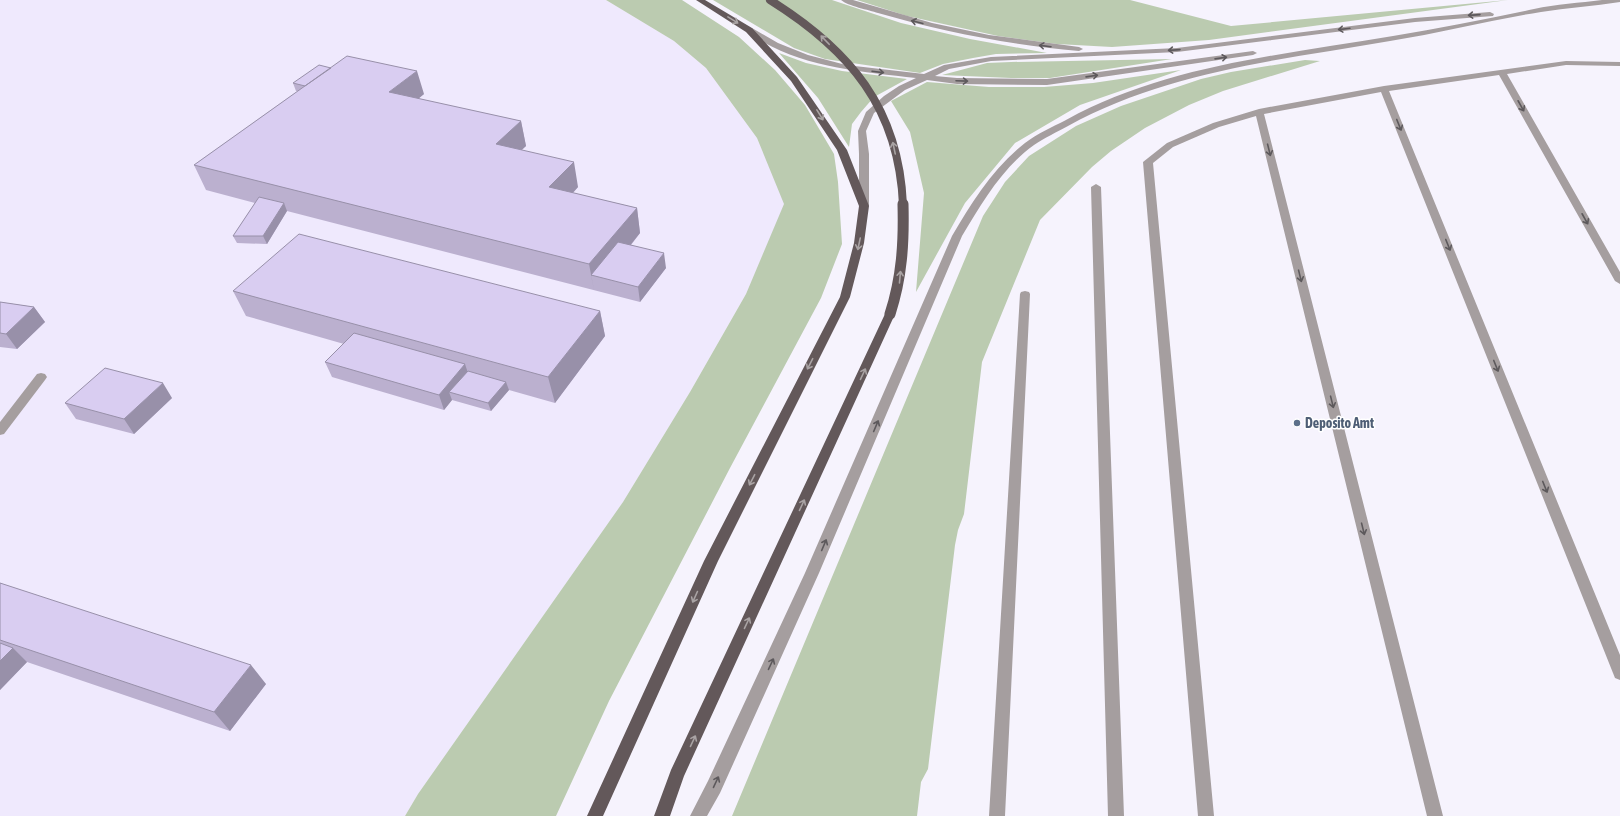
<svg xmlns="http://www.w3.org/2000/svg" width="1620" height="816" font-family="'Asap Condensed',sans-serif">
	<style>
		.built { fill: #efe9fd }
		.green { fill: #bbcbb0 }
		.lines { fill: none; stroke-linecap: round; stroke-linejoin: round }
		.minor { fill: #a59e9f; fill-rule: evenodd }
		.major { fill: #63585a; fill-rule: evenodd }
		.major-bridge-far1 { stroke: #63585a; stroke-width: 8 }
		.major-bridge { stroke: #63585a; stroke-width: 11 }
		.wall { fill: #bbb0cf }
		.shaded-wall { fill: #9890a9 }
		.building { fill: #d9cdf1; stroke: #9890a9 }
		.oneway { stroke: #5d595c }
		.oneway2 { stroke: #a9a3a4 }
		.service-dot { fill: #5c6f8a; stroke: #fff; stroke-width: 1.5 }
		.labels { text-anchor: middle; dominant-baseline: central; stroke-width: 3; stroke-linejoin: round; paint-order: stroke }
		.service-label { font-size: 14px; font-weight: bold; fill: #4e5e75; stroke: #fff; text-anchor: start }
	</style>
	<rect width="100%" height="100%" fill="#f6f3fd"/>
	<path class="built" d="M0,0H606L674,41L706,68L757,138L785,204L746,294L690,392L623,502L418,794L405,816H0Z"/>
	<path class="green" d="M606,0H682L739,37L775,70L805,105L834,154L838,182L842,244L821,298L730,468L609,701L556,816H405L418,794L623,502L690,392L746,294L784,204L757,138L706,68L674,41Z
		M713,0H832L901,23L970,39L1047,53L996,54L973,58L943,64L920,73L825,59L794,48Z
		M857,0H1130L1231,26L1508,0L1209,40L1112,47L1057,44L998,36L907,16Z
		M779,53L806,63L842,71L907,79L874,97L861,112L852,124L849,147L818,98Z
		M1172,59L1050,78H1011L942,75L987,63L1011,62Z
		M1305,60L1320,61L1223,91L1189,105L1145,128L1111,151L1092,167L1040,220L982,362L964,514L958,530L955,545L928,769L921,782L917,816H732L983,216L1005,182L1029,156L1076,126L1121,106L1201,79L1231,72Z
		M1181,70L1080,105L1015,143L965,203L916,292L924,193L910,132L891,101L927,82L989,87H1044L1093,83Z"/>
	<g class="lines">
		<path class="minor" d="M841,0H853L932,23L989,35L1079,47L1083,49L1079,51C1011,45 944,32 878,13C869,10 848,6 841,0Z
			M1602,0H1620V2C1594,6 1567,8 1541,12C1490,20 1441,33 1390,41C1281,60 1168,71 1068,126C1057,132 1044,138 1034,145C1002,168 982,203 962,236L819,573L720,793L707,816H690L708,781L805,573L952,236C972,202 993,168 1025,143C1037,134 1052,127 1066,120C1166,65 1282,55 1393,36C1440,28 1488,19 1534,9C1556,4 1580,3 1602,0Z
			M1490,12L1494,14L1493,16L1415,22L1177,52L991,61L949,69L935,76L957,78L1047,79L1253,51L1257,53L1253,55L1047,85L957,84L927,80L905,90L874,113L866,131L869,154V206L864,209L859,206V154L858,131L866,112L884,96L899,86L916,78C864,72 809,68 763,42C757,38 750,35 745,30L749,28H752L778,43L808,55L846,65L924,74L944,65L991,57L1177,48L1415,18Z
			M1566,61L1620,62V66L1566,65L1507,74L1620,272V284L1615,281L1499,75L1389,91L1620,655V680L1615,678L1613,673L1381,92L1264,114L1443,816H1427L1256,116L1219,127L1173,147L1153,163L1214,816H1198L1143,162L1167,143L1213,123L1259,109L1384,86Z
			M1096,184L1101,187L1124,816H1108L1091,187Z
			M1025,291L1029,292L1030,294L1005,816H989L1020,294L1021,292Z
			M41,373L45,374L47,377L45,380L4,434L0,435V422L37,374Z"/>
		<path class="major" d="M696,0H705L752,28L797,77L847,150L869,206L864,243L850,297L718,561L603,816H587L704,561L840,297L854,243L859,206L837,150L791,81L746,32Z
			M890,310L894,311L895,314L684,776L670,816H654L671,770L885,314L886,311Z"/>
		<path class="major-bridge-far1" d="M770,0C850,50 899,108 903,205"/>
		<path class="major-bridge" d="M890,314C902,277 904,243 903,204"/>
	</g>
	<path class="wall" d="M293,83L424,94L418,99L521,121L526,146L521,150L578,187L573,193L637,208L640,233L631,245L666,268L640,302L287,211L267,244L237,243L233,236L255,203L206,190L194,165L298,91H296Z
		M233,291L600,311L605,336L555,403L509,390L491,411L452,400L444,410L332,377L325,362L344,344L246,316Z
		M0,302L34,307L45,322L17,349L0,347Z
		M172,398L134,434L76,419L65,403Z
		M0,583L266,684L230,731L27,662L0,690Z"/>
	<path class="shaded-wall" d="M417,71L424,94L396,117L389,92Z
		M521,121L526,146L502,169L496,144Z
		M574,162L578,187L555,212L549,187Z
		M284,203L287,211L267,244L263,236Z
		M637,208L640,233L604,278L591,275L594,290L589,264Z
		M664,253L666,268L640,302L638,287Z
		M34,307L45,322L17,349L6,334Z
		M600,311L605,336L555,403L548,377Z
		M465,364L470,379L449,392L452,400L444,410L439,395Z
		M506,382L509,390L491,411L488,403Z
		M163,383L172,398L134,434L124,419Z
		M13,648L27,662L0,690V661Z
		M251,665L266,684L230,731L214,712Z"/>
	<path class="building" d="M347,56L417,71L389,92L521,121L496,144L574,162L549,187L637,208L589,264L194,165Z
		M319,65L331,68L305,86L293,83Z
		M259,197L284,203L263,236H233Z
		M299,234L600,311L548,377L233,291Z
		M618,242L664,253L638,287L591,275Z
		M0,302L34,307L6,334L0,333Z
		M354,333L465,364L439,395L325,362Z
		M105,368L163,383L124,419L65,403Z
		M468,371L506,382L488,403L449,392Z
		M0,583L251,665L214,712L0,640Z
		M0,643L13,648L0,661Z"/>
	<defs><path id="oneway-shaft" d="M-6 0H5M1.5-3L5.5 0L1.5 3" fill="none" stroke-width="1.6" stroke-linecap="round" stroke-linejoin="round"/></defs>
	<g class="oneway">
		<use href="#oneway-shaft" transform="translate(1474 15) rotate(176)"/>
		<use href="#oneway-shaft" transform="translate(917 22) rotate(-166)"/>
		<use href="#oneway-shaft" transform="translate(1344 29) rotate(173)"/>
		<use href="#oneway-shaft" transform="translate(1045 46) rotate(-173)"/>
		<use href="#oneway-shaft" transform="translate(1174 50) rotate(176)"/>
		<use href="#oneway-shaft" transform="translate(1221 58) rotate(-8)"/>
		<use href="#oneway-shaft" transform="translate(878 72) rotate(7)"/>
		<use href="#oneway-shaft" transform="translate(1092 76) rotate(-8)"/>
		<use href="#oneway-shaft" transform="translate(962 81) rotate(2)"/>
		<use href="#oneway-shaft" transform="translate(1521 106) rotate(61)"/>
		<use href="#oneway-shaft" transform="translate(1399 125) rotate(68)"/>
		<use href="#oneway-shaft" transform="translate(1269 150) rotate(76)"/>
		<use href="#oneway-shaft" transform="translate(1585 219) rotate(61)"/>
		<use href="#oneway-shaft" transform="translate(1448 245) rotate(68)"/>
		<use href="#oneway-shaft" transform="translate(1300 276) rotate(76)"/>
		<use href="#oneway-shaft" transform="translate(1496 366) rotate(68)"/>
		<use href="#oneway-shaft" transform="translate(1332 402) rotate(76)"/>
		<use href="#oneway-shaft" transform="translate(876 426) rotate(-67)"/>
		<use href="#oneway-shaft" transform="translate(1545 487) rotate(68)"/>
		<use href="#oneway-shaft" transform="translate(1363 529) rotate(76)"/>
		<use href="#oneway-shaft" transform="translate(824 545) rotate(-67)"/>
		<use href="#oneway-shaft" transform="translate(771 664) rotate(-65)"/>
		<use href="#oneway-shaft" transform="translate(716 782) rotate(-65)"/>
	</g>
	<g class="oneway2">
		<use href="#oneway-shaft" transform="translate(733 20) rotate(32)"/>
		<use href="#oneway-shaft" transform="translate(825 40) rotate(-134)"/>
		<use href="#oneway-shaft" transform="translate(820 115) rotate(58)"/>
		<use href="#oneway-shaft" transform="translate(894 148) rotate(-102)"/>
		<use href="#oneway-shaft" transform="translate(859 244) rotate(102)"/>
		<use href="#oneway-shaft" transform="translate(900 277) rotate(-85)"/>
		<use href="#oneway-shaft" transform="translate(810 364) rotate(117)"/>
		<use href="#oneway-shaft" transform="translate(863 374) rotate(-65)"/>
		<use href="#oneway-shaft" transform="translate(752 480) rotate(117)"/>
		<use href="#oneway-shaft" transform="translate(802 505) rotate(-65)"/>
		<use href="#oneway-shaft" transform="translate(695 597) rotate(114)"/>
		<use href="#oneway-shaft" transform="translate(747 623) rotate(-65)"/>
		<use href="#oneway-shaft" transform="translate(693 741) rotate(-65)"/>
	</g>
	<circle class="service-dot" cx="1297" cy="423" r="4"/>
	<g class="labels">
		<g class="service-label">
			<text x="1305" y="423">Deposito Amt</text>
		</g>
	</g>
</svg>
